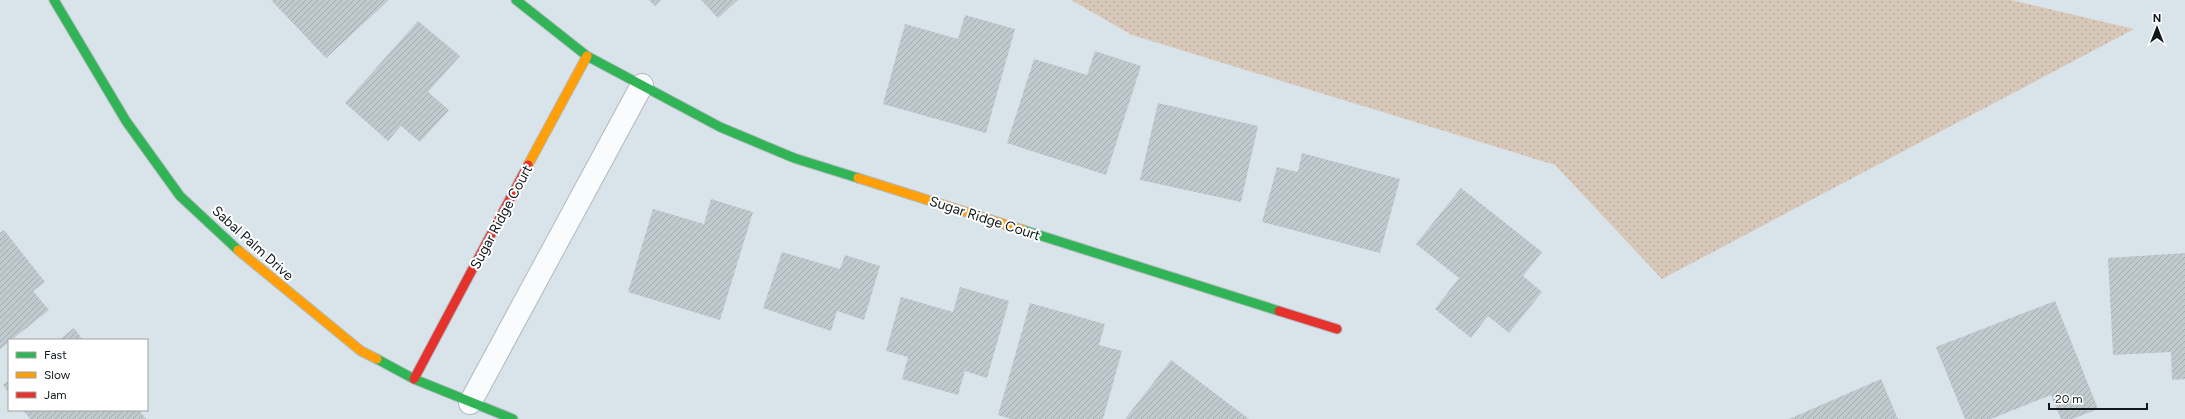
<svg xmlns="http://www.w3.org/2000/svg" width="2185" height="419" font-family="Figtree,sans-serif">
<defs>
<pattern id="grass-dots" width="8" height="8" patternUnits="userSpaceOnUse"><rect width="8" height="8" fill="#d8c8b9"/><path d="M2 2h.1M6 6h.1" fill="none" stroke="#b8ab9e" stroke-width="1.8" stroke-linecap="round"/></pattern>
<pattern id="building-hatch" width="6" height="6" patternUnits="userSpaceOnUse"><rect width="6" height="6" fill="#c0c9cd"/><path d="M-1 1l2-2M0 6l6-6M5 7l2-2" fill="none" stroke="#a4acaf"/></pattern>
</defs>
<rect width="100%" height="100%" fill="#d9e4ea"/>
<path fill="url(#grass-dots)" d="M 1071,0 L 2011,0 L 2134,29 L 1662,279 L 1555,165 L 1132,35 Z"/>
<path fill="url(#building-hatch)" d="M 271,0 L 389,0 L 326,58 Z
M 649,0 L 661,0 L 655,6 Z
M 701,0 L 738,0 L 718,18 Z
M 965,15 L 1015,29 L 986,133 L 883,104 L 905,24 L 958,39 Z
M 418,21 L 460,56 L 428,92 L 449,110 L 420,142 L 401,126 L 388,141 L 345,103 Z
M 1095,51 L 1141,66 L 1106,175 L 1007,143 L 1034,59 L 1087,75 Z
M 1158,103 L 1258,126 L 1241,202 L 1140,180 Z
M 1302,153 L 1400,179 L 1380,253 L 1262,222 L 1277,167 L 1298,172 Z
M 1461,188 L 1542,252 L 1523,276 L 1542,292 L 1509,333 L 1488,316 L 1471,338 L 1435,309 L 1459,278 L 1416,244 Z
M 711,199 L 753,212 L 720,320 L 628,292 L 653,209 L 704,224 Z
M 4,230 L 45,282 L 33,291 L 49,310 L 0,349 L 0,233 Z
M 782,252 L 840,269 L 845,255 L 880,266 L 864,320 L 837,311 L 831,331 L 763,308 Z
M 2185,253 L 2185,379 L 2172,380 L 2171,352 L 2113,355 L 2108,258 Z
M 960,287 L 1009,301 L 987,378 L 965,371 L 958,395 L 902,379 L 908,357 L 886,351 L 901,297 L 953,312 Z
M 2055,301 L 2098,409 L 2072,419 L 2061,419 L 2051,395 L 1991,419 L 1965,419 L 1936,347 Z
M 1030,303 L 1105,324 L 1099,345 L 1122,351 L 1103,419 L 1011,419 L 998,415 Z
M 74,328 L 83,340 L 59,340 Z
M 1171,360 L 1249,419 L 1125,419 Z
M 1881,379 L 1898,419 L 1789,419 Z
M 9,380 L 9,393 L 3,385 Z
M 23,410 L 139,410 L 146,419 L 30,419 Z"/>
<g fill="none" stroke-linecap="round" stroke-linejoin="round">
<defs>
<path id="street" d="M 470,403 L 642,85"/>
<path id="fast" d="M 54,0 L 126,121 L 180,196 L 238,250
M 516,0 L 587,56 L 720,127 L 794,158 L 858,178
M 1023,230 L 1279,311
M 377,359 L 414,379 L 513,419"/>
<path id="slow" d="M 528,165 L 587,56
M 858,178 L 1023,230
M 238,250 L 361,351 L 377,359"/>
<path id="jam" d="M 1279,311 L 1337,329
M 414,379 L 528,165"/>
</defs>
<use href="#street" stroke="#b1babf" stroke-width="24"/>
<use href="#fast" stroke="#b1babf" stroke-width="11"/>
<use href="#slow" stroke="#b1babf" stroke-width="11"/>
<use href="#jam" stroke="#b1babf" stroke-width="11"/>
<use href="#street" stroke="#f9fbfc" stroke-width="22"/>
<use href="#fast" stroke="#30b455" stroke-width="9"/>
<use href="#slow" stroke="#ff9f0a" stroke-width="9"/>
<use href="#jam" stroke="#e5322d" stroke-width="9"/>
</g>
<g text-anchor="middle" stroke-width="4" stroke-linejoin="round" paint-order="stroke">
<g font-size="14" fill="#0f171a" stroke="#fff">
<text transform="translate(501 217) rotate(-62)" y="5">Sugar Ridge Court</text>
<text transform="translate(985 218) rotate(18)" y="5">Sugar Ridge Court</text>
<text transform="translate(253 243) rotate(42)" y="5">Sabal Palm Drive</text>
</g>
</g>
<rect x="8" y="339" width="140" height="72" fill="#ffffff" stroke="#9fa2a3"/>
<rect x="16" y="352" width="20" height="6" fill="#30b455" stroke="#9fa2a3"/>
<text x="44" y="359" font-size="12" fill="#0f171a">Fast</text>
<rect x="16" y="372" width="20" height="6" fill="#ff9f0a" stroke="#9fa2a3"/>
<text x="44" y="379" font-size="12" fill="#0f171a">Slow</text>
<rect x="16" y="392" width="20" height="6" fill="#e5322d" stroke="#9fa2a3"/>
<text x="44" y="399" font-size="12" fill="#0f171a">Jam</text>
<g transform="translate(2157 28)" stroke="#ffffff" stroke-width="3" paint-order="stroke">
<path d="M0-3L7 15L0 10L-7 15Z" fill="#0f171a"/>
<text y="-6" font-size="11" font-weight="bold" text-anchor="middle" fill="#0f171a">N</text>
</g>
<path d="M2049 403v6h98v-6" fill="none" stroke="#0f171a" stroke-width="2"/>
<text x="2055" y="403" font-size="12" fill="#0f171a" stroke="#ffffff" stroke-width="3" paint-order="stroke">20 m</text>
</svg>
